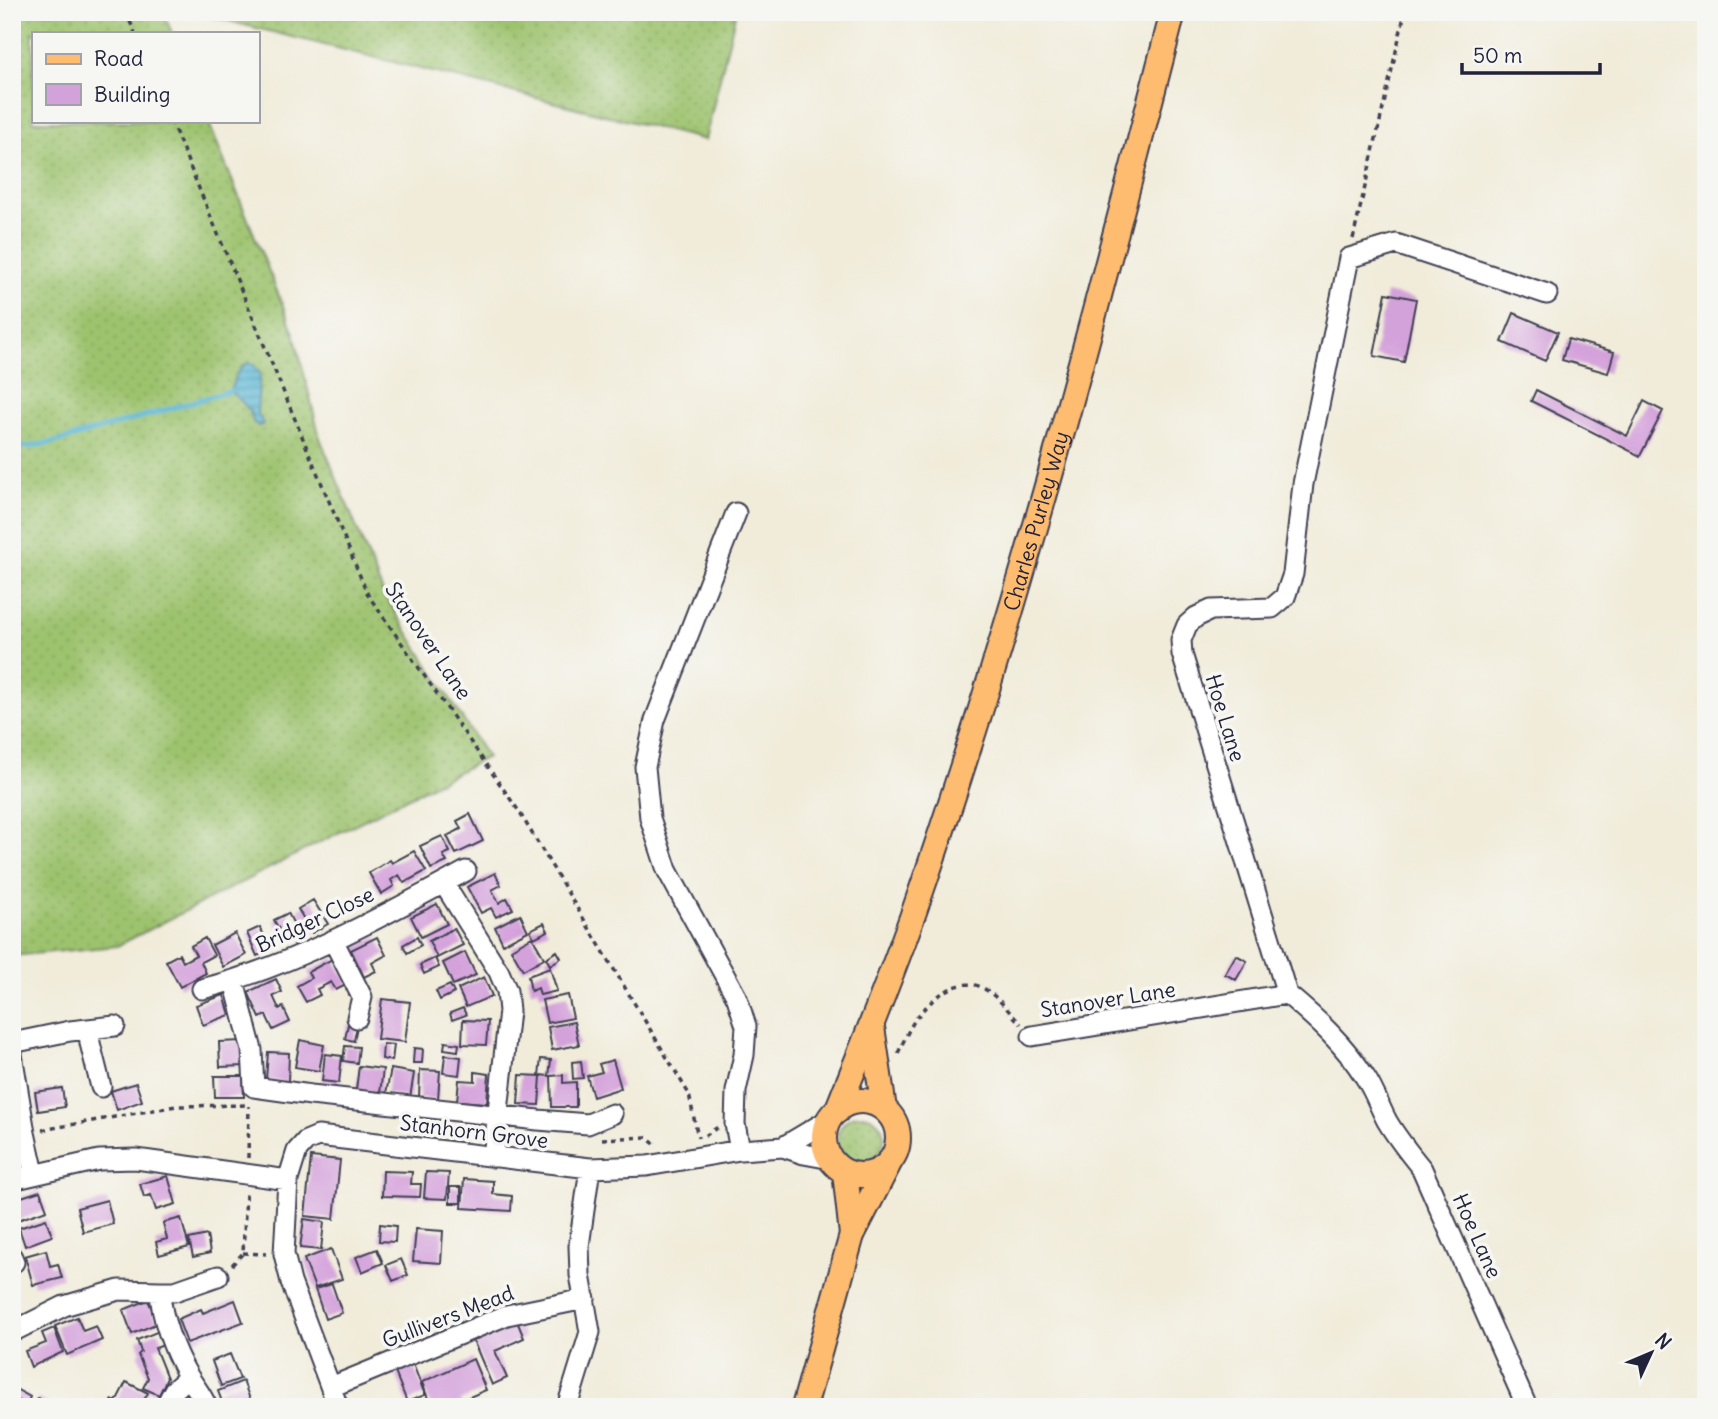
<svg xmlns="http://www.w3.org/2000/svg" width="1718" height="1419" font-family="Delius,sans-serif">
<defs>
<pattern id="grass-dots" width="8" height="8" patternUnits="userSpaceOnUse" patternTransform="scale(1.75)"><rect width="8" height="8" fill="#9dc36e"/><path d="M2 2h.1M6 6h.1" fill="none" stroke="#87a760" stroke-width="1.8" stroke-linecap="round"/></pattern>
<pattern id="water-rules" width="6" height="5" patternUnits="userSpaceOnUse" patternTransform="scale(1.75)"><rect width="6" height="5" fill="#56b5d5"/><path d="M0 2.5h6" fill="none" stroke="#4793ae"/></pattern>
</defs>
<rect width="100%" height="100%" fill="#f6f6f2"/>
<filter id="ink" filterUnits="userSpaceOnUse"><feTurbulence type="fractalNoise" baseFrequency=".0143" numOctaves="2"/><feDisplacementMap in="SourceGraphic" scale="14" xChannelSelector="R" yChannelSelector="G"/><feConvolveMatrix kernelMatrix="1 2 1 2 8 2 1 2 1" color-interpolation-filters="sRGB"/></filter>
<filter id="wash" filterUnits="userSpaceOnUse"><feTurbulence type="fractalNoise" baseFrequency=".00686" numOctaves="4" result="noise"/><feDisplacementMap in="SourceGraphic" scale="28" xChannelSelector="R" yChannelSelector="G"/><feGaussianBlur stdDeviation="1.57" result="paint"/><feColorMatrix in="noise" values="0 0 0 0 0 0 0 0 0 0 0 0 0 0 0 0 0 1.4 0 .05"/><feComposite in="paint" operator="in"/></filter>
<g filter="url(#wash)">
<rect width="100%" height="100%" fill="#f1ecda"/>
<path fill="url(#grass-dots)" stroke="#607254" stroke-width="2" d="M 12,12 L 163,12 L 172,33 L 33,33 L 33,121 L 208,121 L 294,333 L 320,438 L 384,595 L 487,757 L 117,946 L 12,956 Z
M 192,12 L 736,12 L 705,140 Z
M838 1138a23 23 0 1 1 46 0a23 23 0 1 1-46 0Z"/>
<path fill="url(#water-rules)" stroke="#3c6c88" stroke-width="2" d="M 248,363 L 253,364 L 260,373 L 257,412 L 263,424 L 259,426 L 253,422 C 251,407 240,401 230,391 C 234,380 237,368 248,363 Z"/>
<g fill="none" stroke-linecap="round" stroke-linejoin="round">
<path stroke="#56b5d5" stroke-width="5" d="M 12,449 L 56,442 L 230,391"/>
</g>
<g id="blocks">
<path fill="#d4a2db" d="M 1386,293 L 1416,299 L 1404,362 L 1374,356 Z
M 1514,313 L 1558,332 L 1545,361 L 1502,342 Z
M 1568,339 L 1614,352 L 1608,373 L 1562,360 Z
M 1536,390 L 1627,436 L 1644,401 L 1663,411 L 1640,456 L 1531,401 Z
M 470,814 L 483,841 L 456,854 L 447,836 L 461,829 L 457,821 Z
M 442,836 L 450,852 L 443,855 L 447,862 L 431,869 L 420,846 Z
M 414,851 L 426,871 L 404,883 L 399,875 L 391,880 L 394,886 L 381,894 L 369,873 L 390,860 L 392,863 Z
M 495,873 L 501,885 L 492,890 L 499,903 L 507,898 L 513,909 L 496,917 L 491,908 L 481,913 L 467,887 Z
M 313,900 L 328,924 L 312,933 L 298,909 Z
M 437,904 L 447,924 L 421,937 L 411,917 Z
M 288,913 L 300,936 L 286,943 L 274,920 Z
M 520,914 L 528,931 L 503,944 L 495,927 Z
M 544,923 L 548,931 L 534,938 L 530,930 Z
M 260,927 L 271,950 L 257,956 L 247,933 Z
M 454,928 L 463,945 L 437,958 L 429,941 Z
M 235,933 L 246,955 L 223,967 L 212,945 Z
M 377,937 L 386,955 L 372,963 L 376,971 L 364,977 L 351,950 Z
M 417,937 L 421,945 L 407,953 L 403,945 Z
M 532,937 L 544,958 L 523,970 L 511,949 Z
M 205,938 L 214,955 L 201,962 L 206,973 L 180,987 L 166,961 L 179,954 L 183,962 L 196,955 L 191,946 Z
M 557,951 L 561,958 L 550,965 L 546,958 Z
M 465,952 L 476,975 L 453,985 L 443,963 Z
M 1236,955 L 1247,961 L 1236,980 L 1225,974 Z
M 334,958 L 348,984 L 336,990 L 331,982 L 317,989 L 320,995 L 306,1002 L 297,986 L 311,978 L 308,972 Z
M 435,958 L 439,967 L 424,974 L 420,965 Z
M 550,968 L 557,991 L 540,995 L 538,988 L 531,991 L 528,976 Z
M 484,977 L 492,996 L 466,1007 L 458,989 Z
M 276,979 L 282,992 L 273,996 L 279,1009 L 283,1007 L 290,1022 L 273,1030 L 266,1015 L 260,1018 L 248,992 Z
M 450,985 L 454,993 L 440,1000 L 436,991 Z
M 224,995 L 230,1015 L 203,1025 L 196,1005 Z
M 568,995 L 573,1018 L 547,1023 L 542,1000 Z
M 382,999 L 410,1002 L 405,1042 L 377,1039 Z
M 463,1008 L 466,1015 L 452,1020 L 450,1013 Z
M 463,1020 L 488,1021 L 486,1045 L 462,1044 Z
M 574,1022 L 579,1045 L 552,1050 L 548,1027 Z
M 348,1024 L 357,1026 L 354,1041 L 345,1039 Z
M 300,1040 L 324,1045 L 319,1071 L 295,1067 Z
M 243,1041 L 244,1066 L 220,1067 L 219,1042 Z
M 445,1042 L 459,1044 L 458,1051 L 444,1049 Z
M 383,1044 L 394,1045 L 392,1061 L 382,1059 Z
M 345,1046 L 359,1047 L 357,1063 L 343,1061 Z
M 414,1048 L 423,1049 L 422,1063 L 413,1063 Z
M 268,1052 L 289,1053 L 288,1082 L 266,1080 Z
M 325,1054 L 342,1056 L 339,1083 L 322,1081 Z
M 445,1055 L 461,1057 L 459,1075 L 443,1073 Z
M 541,1059 L 551,1060 L 549,1076 L 539,1075 Z
M 613,1060 L 621,1088 L 593,1097 L 587,1076 L 602,1072 L 599,1064 Z
M 581,1061 L 583,1078 L 573,1079 L 572,1062 Z
M 359,1066 L 383,1069 L 380,1093 L 356,1090 Z
M 391,1069 L 414,1073 L 410,1098 L 386,1093 Z
M 420,1070 L 440,1071 L 438,1099 L 419,1098 Z
M 475,1072 L 489,1074 L 487,1103 L 457,1101 L 459,1080 L 475,1081 Z
M 520,1075 L 541,1076 L 539,1105 L 518,1104 Z
M 563,1075 L 563,1083 L 576,1082 L 576,1107 L 552,1107 L 551,1076 Z
M 214,1076 L 243,1076 L 244,1097 L 215,1097 Z
M 136,1083 L 142,1101 L 117,1110 L 111,1091 Z
M 62,1088 L 65,1107 L 38,1111 L 35,1092 Z
M 311,1157 L 340,1160 L 334,1219 L 305,1216 Z
M 383,1171 L 412,1172 L 411,1184 L 421,1184 L 420,1197 L 382,1196 Z
M 426,1172 L 449,1173 L 447,1199 L 424,1198 Z
M 168,1176 L 176,1204 L 156,1210 L 151,1195 L 144,1197 L 140,1184 Z
M 464,1179 L 493,1181 L 493,1194 L 512,1196 L 511,1211 L 462,1208 Z
M 450,1187 L 461,1187 L 461,1203 L 450,1203 Z
M 40,1191 L 47,1210 L 18,1220 L 12,1200 Z
M 107,1200 L 113,1224 L 83,1232 L 77,1208 Z
M 181,1218 L 189,1247 L 159,1255 L 156,1242 L 167,1239 L 163,1223 Z
M 46,1219 L 52,1236 L 25,1246 L 19,1228 Z
M 304,1219 L 324,1222 L 321,1250 L 300,1248 Z
M 380,1224 L 396,1226 L 395,1242 L 379,1241 Z
M 416,1229 L 443,1231 L 441,1263 L 413,1261 Z
M 207,1235 L 210,1253 L 193,1257 L 189,1239 Z
M 331,1249 L 342,1279 L 315,1288 L 304,1259 Z
M 377,1249 L 383,1263 L 362,1272 L 356,1257 Z
M 46,1250 L 50,1266 L 58,1264 L 62,1278 L 33,1285 L 25,1256 Z
M 401,1259 L 408,1275 L 393,1281 L 386,1265 Z
M 332,1284 L 342,1313 L 325,1319 L 315,1289 Z
M 148,1300 L 158,1323 L 132,1334 L 123,1310 Z
M 235,1300 L 243,1322 L 187,1343 L 178,1319 L 201,1309 L 203,1313 Z
M 77,1317 L 83,1331 L 96,1326 L 102,1340 L 67,1355 L 55,1326 Z
M 517,1321 L 524,1338 L 495,1351 L 507,1378 L 492,1385 L 473,1340 Z
M 54,1328 L 63,1352 L 31,1367 L 25,1351 L 46,1343 L 42,1333 Z
M 159,1331 L 164,1345 L 155,1348 L 167,1378 L 159,1395 L 143,1388 L 148,1378 L 138,1355 L 141,1352 L 137,1340 Z
M 230,1354 L 240,1379 L 221,1386 L 212,1361 Z
M 473,1359 L 486,1390 L 460,1401 L 463,1407 L 431,1407 L 422,1382 Z
M 413,1364 L 425,1395 L 407,1402 L 395,1372 Z
M 243,1381 L 253,1407 L 224,1407 L 218,1391 Z
M 126,1382 L 148,1393 L 140,1407 L 109,1407 L 112,1400 L 116,1402 Z
M 12,1387 L 30,1397 L 26,1405 L 20,1401 L 17,1407 L 12,1407 Z
M 38,1398 L 54,1407 L 33,1407 Z"/>
</g>
</g>
<g filter="url(#ink)">
<use href="#blocks" fill-opacity="0" stroke="#414053" stroke-width="2"/>
<g fill="none" stroke-linecap="round" stroke-linejoin="round">
<defs>
<path id="minor" d="M 736,513 L 655,720 L 645,767 L 650,818 L 667,870 L 737,998 L 746,1026 L 744,1055 L 736,1091 L 735,1124 L 740,1150
M 444,884 L 499,972 L 507,991 L 509,1011 L 493,1157
M 333,940 L 362,997 L 357,1018
M 234,981 L 252,1050 L 254,1087 L 311,1095 L 538,1120 L 588,1124 L 612,1114
M 202,989 C 295,965 382,917 466,871
M 89,1029 L 90,1043 L 101,1087
M 1032,1036 L 1287,994
M 12,1043 L 70,1031 L 115,1026
M 12,1054 L 25,1133 L 34,1173
M 783,1147 L 830,1119
M 12,1180 L 99,1160 L 136,1159 L 288,1180
M 12,1257 L 14,1262
M 160,1291 L 175,1291 L 218,1276
M 12,1332 L 64,1306 L 119,1290 L 160,1291 C 161,1318 174,1351 187,1374 C 194,1386 202,1394 207,1407
M 331,1387 L 507,1315 L 585,1299
M 165,1407 L 174,1390 L 189,1377
M 338,1407 L 291,1282 L 284,1254 L 288,1180 L 297,1151 L 306,1141 L 318,1136 L 590,1168 L 647,1166 L 740,1150 L 783,1147 L 804,1154 L 831,1159
M 567,1407 L 590,1332 L 580,1275 L 579,1246 L 590,1168
M 1527,1407 L 1422,1169 C 1409,1153 1397,1138 1387,1121 C 1379,1106 1374,1090 1365,1077 C 1344,1044 1317,1019 1287,994 L 1182,654 L 1181,640 L 1187,625 L 1196,617 L 1211,610 L 1272,608 L 1285,597 L 1293,574 L 1303,484 L 1349,258 L 1396,244 L 1547,294"/>
<g id="major">
<path d="M 872,1027 L 884,1109"/>
<circle cx="861" cy="1138" r="37"/>
<path id="s1" d="M 837,1111 C 864,1043 892,975 916,906 C 1018,613 1096,312 1173,12"/>
<path d="M 845,1172 L 852,1235"/>
<path d="M 804,1407 L 852,1235 L 889,1163"/>
</g>
</defs>
<use href="#minor" stroke="#414053" stroke-width="23"/>
<use href="#major" stroke="#414053" stroke-width="28"/>
<path stroke="#414053" stroke-width="3.5" stroke-dasharray="5 5" stroke-linecap="butt" d="M 126,12 L 135,33
M 171,121 L 368,595 L 518,810 L 689,1094 L 698,1138
M 1353,239 L 1405,12
M 898,1053 C 903,1043 907,1033 913,1023 C 925,1004 956,975 981,987 C 997,995 1009,1012 1021,1024
M 42,1130 L 176,1106 L 249,1105
M 705,1136 L 718,1127
M 602,1139 L 646,1137 L 657,1146
M 248,1158 L 249,1106
M 243,1253 L 266,1254
M 232,1265 L 243,1253 L 246,1193"/>
<use href="#minor" stroke="#fff" stroke-width="19"/>
<use href="#major" stroke="#fdbc70" stroke-width="24"/>
</g>
</g>
<g text-anchor="middle" stroke-width="7" stroke-linejoin="round" paint-order="stroke">
<g font-size="21" fill="#22223b" stroke="#f6f6f2">
<text dy="7" stroke="none"><textPath href="#s1" startOffset="623">Charles Purley Way</textPath></text>
<text transform="translate(428 641) rotate(56)" y="7">Stanover Lane</text>
<text transform="translate(1225 718) rotate(73)" y="7">Hoe Lane</text>
<text transform="translate(315 920) rotate(-25)" y="7">Bridger Close</text>
<text transform="translate(1108 1000) rotate(-9)" y="7">Stanover Lane</text>
<text transform="translate(474 1132) rotate(7)" y="7">Stanhorn Grove</text>
<text transform="translate(1477 1236) rotate(66)" y="7">Hoe Lane</text>
<text transform="translate(448 1317) rotate(-21)" y="7">Gullivers Mead</text>
</g>
</g>
<rect width="1718" height="1419" fill="none" stroke="#f6f6f2" stroke-width="42"/>
<rect x="32" y="32" width="228" height="91" fill="#f6f6f2" stroke="#a1a1a9" stroke-width="2"/>
<rect x="46" y="54" width="35" height="10" fill="#fdbc70" stroke="#a1a1a9" stroke-width="2"/>
<text x="94" y="66" font-size="21" fill="#22223b">Road</text>
<rect x="46" y="84" width="35" height="21" fill="#d4a2db" stroke="#a1a1a9" stroke-width="2"/>
<text x="94" y="102" font-size="21" fill="#22223b">Building</text>
<g transform="translate(1651 1353) rotate(46)" stroke="#f6f6f2" stroke-width="5" paint-order="stroke">
<path d="M0-5L12 26L0 18L-12 26Z" fill="#22223b"/>
<text y="-10" font-size="19" font-weight="bold" text-anchor="middle" fill="#22223b">N</text>
</g>
<path d="M1462 63v10h138v-10" fill="none" stroke="#22223b" stroke-width="3.5"/>
<text x="1473" y="63" font-size="21" fill="#22223b" stroke="#f6f6f2" stroke-width="5" paint-order="stroke">50 m</text>
</svg>
